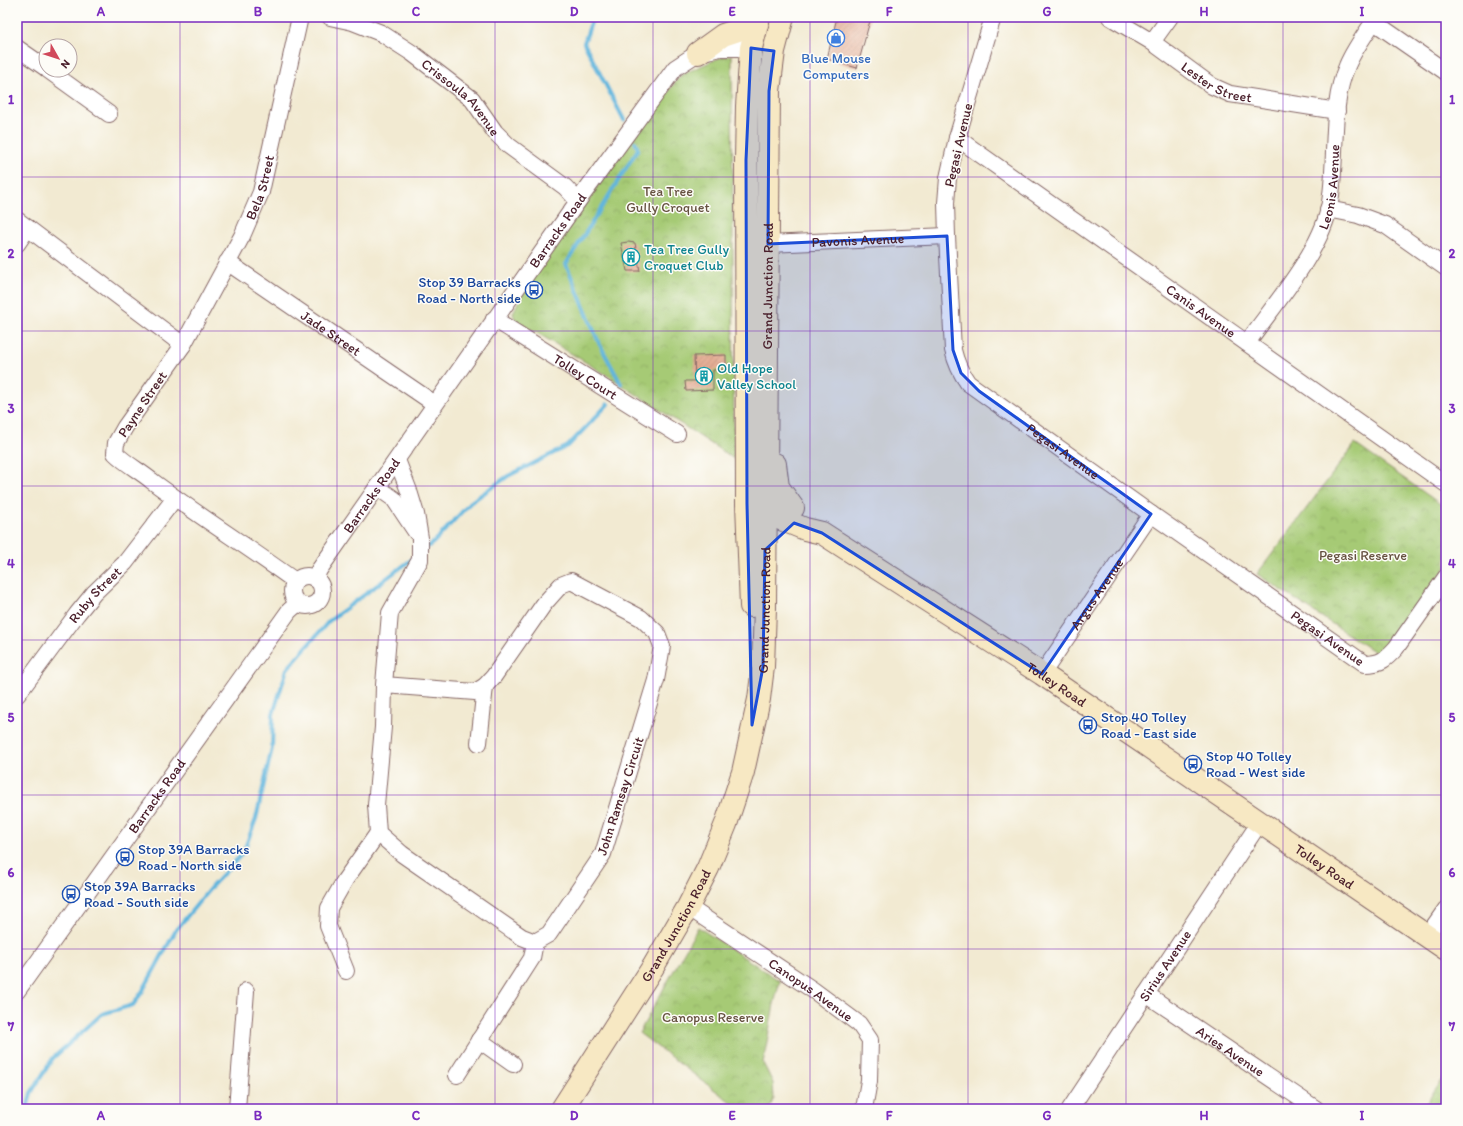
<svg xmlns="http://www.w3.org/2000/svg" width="1463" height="1126" font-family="Itim,sans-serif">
<defs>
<pattern id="park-crowns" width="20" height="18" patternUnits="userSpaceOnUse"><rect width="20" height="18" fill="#a6ca74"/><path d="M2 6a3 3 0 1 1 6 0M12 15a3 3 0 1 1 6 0" fill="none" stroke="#90ad65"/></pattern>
<pattern id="building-hatch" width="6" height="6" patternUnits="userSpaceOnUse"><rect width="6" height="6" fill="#e3a98f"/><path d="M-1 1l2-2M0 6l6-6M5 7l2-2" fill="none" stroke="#ba8975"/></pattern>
</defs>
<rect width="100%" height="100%" fill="#fdfcf7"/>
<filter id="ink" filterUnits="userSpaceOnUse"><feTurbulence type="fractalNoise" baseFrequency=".025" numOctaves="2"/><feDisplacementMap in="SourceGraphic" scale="8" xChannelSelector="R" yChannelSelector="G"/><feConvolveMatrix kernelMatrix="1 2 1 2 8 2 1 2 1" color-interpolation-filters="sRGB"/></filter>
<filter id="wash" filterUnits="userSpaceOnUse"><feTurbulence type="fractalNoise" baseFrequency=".012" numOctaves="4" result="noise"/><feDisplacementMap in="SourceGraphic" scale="16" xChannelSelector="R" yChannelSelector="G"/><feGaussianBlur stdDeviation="0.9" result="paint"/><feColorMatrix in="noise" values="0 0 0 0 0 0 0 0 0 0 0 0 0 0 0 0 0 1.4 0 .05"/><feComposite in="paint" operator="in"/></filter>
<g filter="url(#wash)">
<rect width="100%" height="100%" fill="#f2ead2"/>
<path fill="url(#park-crowns)" stroke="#787450" d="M 732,55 L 732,63 L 734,459 L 610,377 L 534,331 C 518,330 517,327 513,313 L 521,296 L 598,185 L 681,75 L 719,58 Z
M 1355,444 L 1446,508 L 1446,567 L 1382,657 L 1257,574 Z
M 698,927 L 780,981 L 774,1004 L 763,1063 L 773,1083 L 774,1098 L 769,1109 L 740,1109 L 639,1033 Z
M 1446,1075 L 1446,1109 L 1422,1109 Z"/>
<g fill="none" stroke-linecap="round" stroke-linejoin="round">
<path stroke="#60b5dd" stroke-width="4" d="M 593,17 L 584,43 L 624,120
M 621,384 L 599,343 L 566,264 L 638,149 L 635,142
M 425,549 L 434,542 L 471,502 L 508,476 L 568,446 L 608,404
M 27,1109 L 31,1093 L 53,1058 L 102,1014 L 133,1005 L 142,992 L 176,930 L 212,886 L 243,853 L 256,819 L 272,748 L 273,714 L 287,669 L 329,621 L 415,557"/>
</g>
<g id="blocks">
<path fill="url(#building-hatch)" d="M 837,17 L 871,17 L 857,68 L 827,59 Z
M 628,242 L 635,243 L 640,271 L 627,271 L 621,243 Z
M 726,355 L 726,369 L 713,370 L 713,390 L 686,391 L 685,381 L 695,381 L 694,356 Z"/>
</g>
</g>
<g filter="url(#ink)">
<use href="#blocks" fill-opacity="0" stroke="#856665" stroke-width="1"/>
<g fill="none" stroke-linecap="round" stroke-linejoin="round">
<defs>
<g id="street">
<path id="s1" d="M 330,17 L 353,22 L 381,33 L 412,53 L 472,99 L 495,132 L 509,146 L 565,187 L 578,201"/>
<path id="s2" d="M 993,17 L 957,138 L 948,178 L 946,203 L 947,236 L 953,350 C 956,363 960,372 968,383 L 1151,514 L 1365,664 C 1381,664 1386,659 1396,648 L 1446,577"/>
<path id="s3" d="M 1110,17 L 1152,42 L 1212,86 L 1230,94 L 1337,111"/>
<path d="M 1374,22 L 1446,72"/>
<path d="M 1152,42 L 1170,17"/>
<path d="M 17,48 L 46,68"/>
<path d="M 48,70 L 109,114"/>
<path id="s4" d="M 957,138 L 1446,484"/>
<path d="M 1328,209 L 1358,215 L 1385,225 L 1446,268"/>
<path d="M 17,220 L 183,345 L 125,427 L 116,443 L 115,453 C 126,464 140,471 152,481 C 199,516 248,547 295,581"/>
<path d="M 17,244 L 28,228"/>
<path id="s5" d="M 768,244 L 947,236"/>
<path id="s6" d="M 227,262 L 435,404"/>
<path id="s7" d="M 494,319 L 677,434"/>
<path id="s8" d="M 1247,343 C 1273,306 1320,252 1329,208 C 1338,164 1329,107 1347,66 C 1354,49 1366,33 1377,17"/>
<path id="s9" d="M 183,345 L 242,236 L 261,192 L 300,17"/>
<path d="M 377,487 L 394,499 L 416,532"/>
<circle cx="307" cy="591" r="15"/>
<path id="s10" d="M 315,579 L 319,570 L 578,201 L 675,68 L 698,53 L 721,48 L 751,48"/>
<path id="s11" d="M 1042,674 L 1151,514"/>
<path d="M 384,685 L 475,692 L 485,686 L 494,676 L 544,604 L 561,585 L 571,581 L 641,618 L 657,633 L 662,646 L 656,680 L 603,854 L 549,934 L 535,942 L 522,937 L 402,854 L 378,833 L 376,805 L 383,727 L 384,685 L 390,613 L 420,560 L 420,538 L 416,514 L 409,491 L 397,460"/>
<path id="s12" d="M 17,695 L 77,614 L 94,593 L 125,563 L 175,498"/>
<path d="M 479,743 L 485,686"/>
<path id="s13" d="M 688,907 L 813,990 L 859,1024 L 870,1040 L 869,1081 L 864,1109"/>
<path d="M 1427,936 L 1446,909"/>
<path d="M 346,971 L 328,926 L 329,908 L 345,880 L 378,833"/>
<path id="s14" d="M 17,991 L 289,611 L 298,603"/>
<path id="s15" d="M 1146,994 L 1316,1109"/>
<path d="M 479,1040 L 513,1064"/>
<path d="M 457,1075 L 532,958 L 535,942"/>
<path d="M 237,1109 L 246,991"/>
<path id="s16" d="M 1070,1109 L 1260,822"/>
</g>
<g id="secondary">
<path d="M 698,53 L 723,35 L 741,29 L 758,17"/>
<path d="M 775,464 L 778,487 L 793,508"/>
<path id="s17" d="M 765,507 L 776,517 L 805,529 L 822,533 L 1042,674 L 1446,949"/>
<path d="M 751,606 L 747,504 L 746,160 L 747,106 L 751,48 L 759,17"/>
<path id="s18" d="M 562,1109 L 653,967 L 688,907 L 708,868 L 726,824 L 743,772 L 759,699 L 763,667 L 765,608 L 769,91 L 774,51 L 783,17"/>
</g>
</defs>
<use href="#street" stroke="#856665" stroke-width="18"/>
<use href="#secondary" stroke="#856665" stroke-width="24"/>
<use href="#street" stroke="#fff" stroke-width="16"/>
<use href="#secondary" stroke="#f7e8c3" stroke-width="22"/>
</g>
</g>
<path fill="#1d4ed8" fill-opacity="0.2" stroke="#1d4ed8" stroke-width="3" stroke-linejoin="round" d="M 751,48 L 774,51 L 769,91 L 768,244 L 947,236 L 953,350 L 961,373 L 979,391 L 1151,514 L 1042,674 L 822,533 L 794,523 L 765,550 L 763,667 L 752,725 L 747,504 L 746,160 Z"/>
<path fill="none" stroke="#7b2cbf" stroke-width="1" stroke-opacity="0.55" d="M 180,17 L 180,1109M 337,17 L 337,1109M 495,17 L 495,1109M 653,17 L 653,1109M 810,17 L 810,1109M 968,17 L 968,1109M 1126,17 L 1126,1109M 1283,17 L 1283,1109M 17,177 L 1446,177M 17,331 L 1446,331M 17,486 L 1446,486M 17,640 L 1446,640M 17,795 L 1446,795M 17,949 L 1446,949"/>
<defs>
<symbol id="shop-ring" viewBox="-11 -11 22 22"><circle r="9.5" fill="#fdfcf7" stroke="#3f7fe0" stroke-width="1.5"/><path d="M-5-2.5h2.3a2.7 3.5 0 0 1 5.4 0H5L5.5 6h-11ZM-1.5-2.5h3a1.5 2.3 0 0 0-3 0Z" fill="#3f7fe0"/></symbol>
<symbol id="building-ring" viewBox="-11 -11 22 22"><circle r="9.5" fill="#fdfcf7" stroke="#0f9aa8" stroke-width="1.5"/><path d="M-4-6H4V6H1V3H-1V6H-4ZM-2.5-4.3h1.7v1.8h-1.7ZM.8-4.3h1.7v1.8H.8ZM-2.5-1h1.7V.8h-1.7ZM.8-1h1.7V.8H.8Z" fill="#0f9aa8"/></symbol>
<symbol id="bus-ring" viewBox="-11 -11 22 22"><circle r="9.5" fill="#fdfcf7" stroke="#1a4fb4" stroke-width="1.5"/><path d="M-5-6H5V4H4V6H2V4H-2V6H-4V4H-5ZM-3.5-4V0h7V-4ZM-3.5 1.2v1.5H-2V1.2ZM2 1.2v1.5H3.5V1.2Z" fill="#1a4fb4"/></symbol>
</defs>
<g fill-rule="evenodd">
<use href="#shop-ring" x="826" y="28" width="20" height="20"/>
<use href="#building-ring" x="621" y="247" width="20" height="20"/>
<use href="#bus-ring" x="524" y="280" width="20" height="20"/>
<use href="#building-ring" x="694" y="366" width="20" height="20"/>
<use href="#bus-ring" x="1078" y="715" width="20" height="20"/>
<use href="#bus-ring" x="1183" y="754" width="20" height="20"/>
<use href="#bus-ring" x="115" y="847" width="20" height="20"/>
<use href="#bus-ring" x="61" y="884" width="20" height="20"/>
</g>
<g text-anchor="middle" stroke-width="3" stroke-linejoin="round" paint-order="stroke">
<g font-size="14" fill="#366cbe" stroke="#fdfcf7">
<text x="836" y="63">Blue Mouse<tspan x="836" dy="16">Computers</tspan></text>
</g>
<g font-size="14" fill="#4a1f2b" stroke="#fdfcf7">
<text dy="5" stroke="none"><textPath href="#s3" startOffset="126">Lester Street</textPath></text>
<text dy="5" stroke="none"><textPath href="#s1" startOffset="157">Crissoula Avenue</textPath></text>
<text transform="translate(958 145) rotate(-77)" y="5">Pegasi Avenue</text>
<text dy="5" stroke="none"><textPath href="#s8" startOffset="180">Leonis Avenue</textPath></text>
<text dy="5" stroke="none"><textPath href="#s9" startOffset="176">Bela Street</textPath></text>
<text dy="5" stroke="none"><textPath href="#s10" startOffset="425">Barracks Road</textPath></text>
<text dy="5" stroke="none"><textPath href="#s5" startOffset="90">Pavonis Avenue</textPath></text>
<text dy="5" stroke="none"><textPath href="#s18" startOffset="872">Grand Junction Road</textPath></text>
<text dy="5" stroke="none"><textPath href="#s4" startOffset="299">Canis Avenue</textPath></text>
<text dy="5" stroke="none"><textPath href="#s6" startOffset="126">Jade Street</textPath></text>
<text dy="5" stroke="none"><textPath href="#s7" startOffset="108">Tolley Court</textPath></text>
<text transform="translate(142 404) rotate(-56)" y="5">Payne Street</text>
<text dy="5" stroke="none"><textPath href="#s2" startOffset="493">Pegasi Avenue</textPath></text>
<text dy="5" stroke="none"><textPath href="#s10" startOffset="101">Barracks Road</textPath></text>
<text dy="5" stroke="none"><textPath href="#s11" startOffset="97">Argus Avenue</textPath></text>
<text dy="5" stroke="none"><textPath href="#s12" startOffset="127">Ruby Street</textPath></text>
<text dy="5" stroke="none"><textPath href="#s18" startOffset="548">Grand Junction Road</textPath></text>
<text dy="5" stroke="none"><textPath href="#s2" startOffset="817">Pegasi Avenue</textPath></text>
<text dy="5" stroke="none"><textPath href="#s17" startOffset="343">Tolley Road</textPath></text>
<text dy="5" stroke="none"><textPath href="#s14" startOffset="240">Barracks Road</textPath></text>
<text transform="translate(620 796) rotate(-72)" y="5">John Ramsay Circuit</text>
<text dy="5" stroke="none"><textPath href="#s17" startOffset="667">Tolley Road</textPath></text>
<text dy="5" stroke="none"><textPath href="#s18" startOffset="216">Grand Junction Road</textPath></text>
<text dy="5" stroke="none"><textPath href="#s16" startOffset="172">Sirius Avenue</textPath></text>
<text dy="5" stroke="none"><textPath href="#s13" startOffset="148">Canopus Avenue</textPath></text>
<text dy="5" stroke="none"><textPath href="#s15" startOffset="102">Aries Avenue</textPath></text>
</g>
<g font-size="14" fill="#665241" stroke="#fdfcf7">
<text x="668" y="196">Tea Tree<tspan x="668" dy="16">Gully Croquet</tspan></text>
<text x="1363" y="560">Pegasi Reserve</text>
<text x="713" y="1022">Canopus Reserve</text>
</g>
<g font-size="14" fill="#0d838f" stroke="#fdfcf7" text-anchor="start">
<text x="644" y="254">Tea Tree Gully<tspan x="644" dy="16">Croquet Club</tspan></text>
<text x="717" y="373">Old Hope<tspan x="717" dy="16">Valley School</tspan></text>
</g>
<g font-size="14" fill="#164399" stroke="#fdfcf7" text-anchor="start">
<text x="521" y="287" text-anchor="end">Stop 39 Barracks<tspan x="521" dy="16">Road - North side</tspan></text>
<text x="1101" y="722">Stop 40 Tolley<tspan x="1101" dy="16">Road - East side</tspan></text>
<text x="1206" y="761">Stop 40 Tolley<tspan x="1206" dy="16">Road - West side</tspan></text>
<text x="138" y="854">Stop 39A Barracks<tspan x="138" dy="16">Road - North side</tspan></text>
<text x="84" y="891">Stop 39A Barracks<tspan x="84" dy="16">Road - South side</tspan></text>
</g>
</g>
<rect width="1463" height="1126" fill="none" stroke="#fdfcf7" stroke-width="44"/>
<g transform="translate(58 58) rotate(129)"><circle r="19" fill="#fdfcf7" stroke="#b5a4a5"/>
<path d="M0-3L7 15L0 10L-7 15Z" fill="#d1495b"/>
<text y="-6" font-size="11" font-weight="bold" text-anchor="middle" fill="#4a1f2b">N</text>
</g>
<rect x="22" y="22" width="1419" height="1082" fill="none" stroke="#7b2cbf" stroke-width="1.5"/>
<g font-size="13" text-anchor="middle" font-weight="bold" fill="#7b2cbf">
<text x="101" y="16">A</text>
<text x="258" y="16">B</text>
<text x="416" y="16">C</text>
<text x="574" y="16">D</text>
<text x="732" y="16">E</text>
<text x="889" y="16">F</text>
<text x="1047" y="16">G</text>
<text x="1204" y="16">H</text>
<text x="1362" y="16">I</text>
<text x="11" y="104">1</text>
<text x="1452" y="104">1</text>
<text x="11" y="258">2</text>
<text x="1452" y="258">2</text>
<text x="11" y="413">3</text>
<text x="1452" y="413">3</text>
<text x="11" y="568">4</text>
<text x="1452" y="568">4</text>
<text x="11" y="722">5</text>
<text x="1452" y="722">5</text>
<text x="11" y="877">6</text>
<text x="1452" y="877">6</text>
<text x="11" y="1031">7</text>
<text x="1452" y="1031">7</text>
<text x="101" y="1120">A</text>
<text x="258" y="1120">B</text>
<text x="416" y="1120">C</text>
<text x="574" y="1120">D</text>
<text x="732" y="1120">E</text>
<text x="889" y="1120">F</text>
<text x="1047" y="1120">G</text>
<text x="1204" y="1120">H</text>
<text x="1362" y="1120">I</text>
</g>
</svg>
